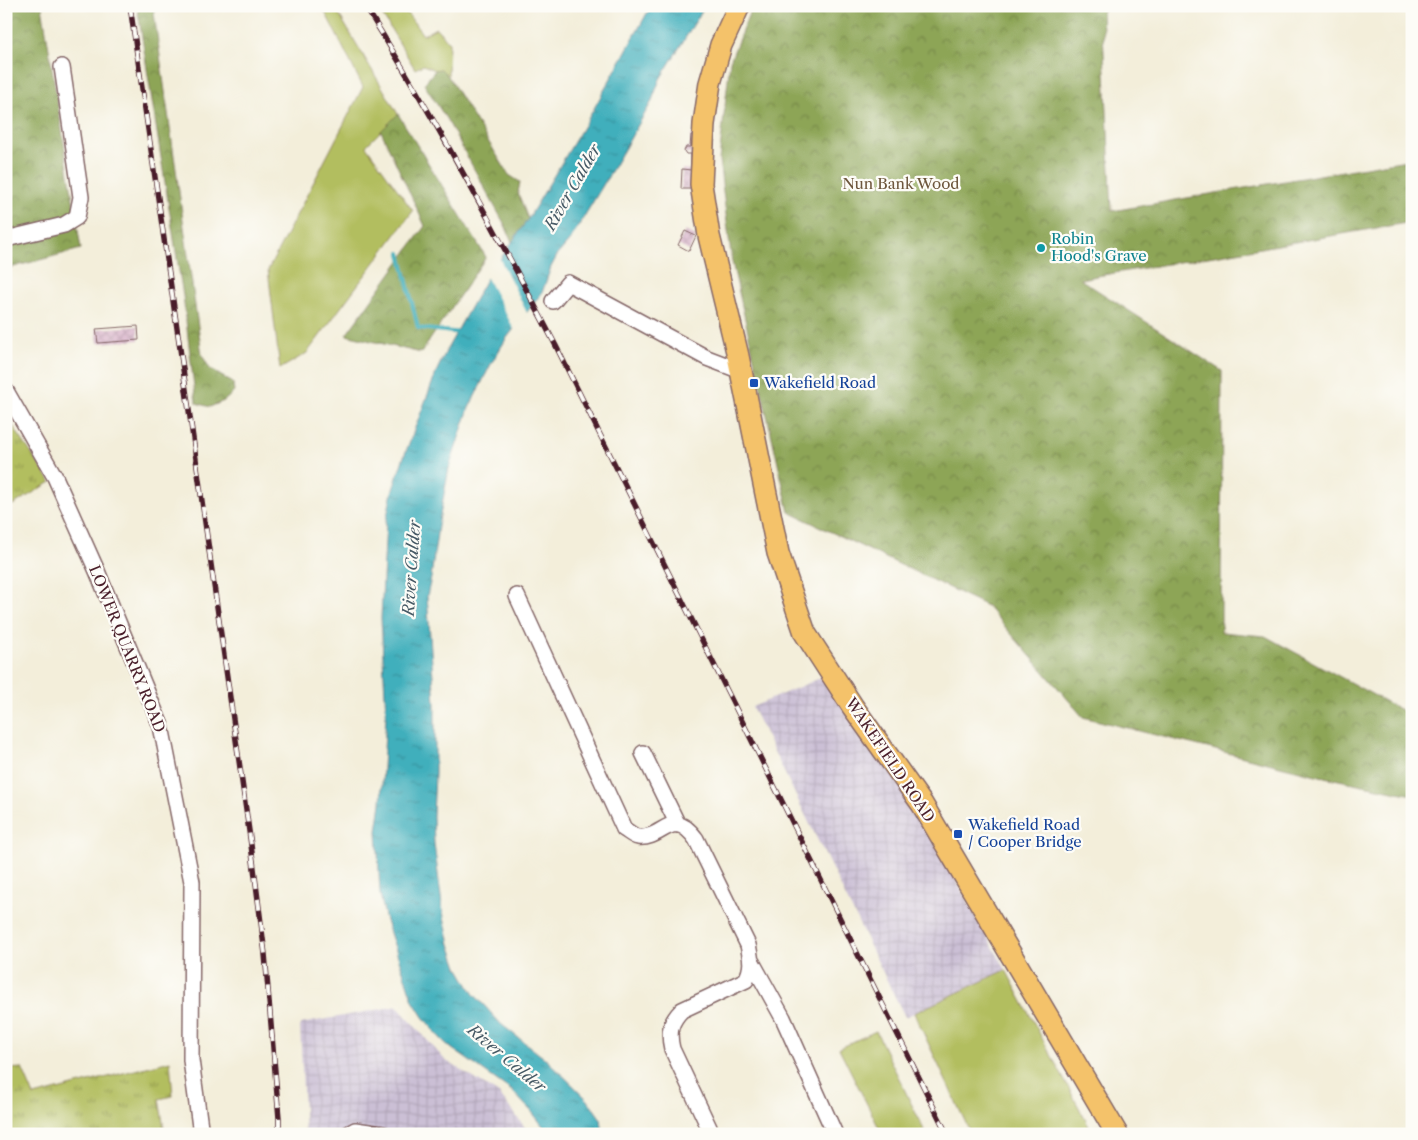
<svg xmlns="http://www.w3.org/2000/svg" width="1418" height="1140" font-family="'Libre Caslon Text',serif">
<defs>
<pattern id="industrial-grid" width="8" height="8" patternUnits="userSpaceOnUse" patternTransform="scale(1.25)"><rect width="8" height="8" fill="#cbbfd5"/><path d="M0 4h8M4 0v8" fill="none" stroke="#b0a4b7"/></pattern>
<pattern id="forest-crowns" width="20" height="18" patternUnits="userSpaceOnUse" patternTransform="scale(1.25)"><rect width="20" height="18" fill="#8da556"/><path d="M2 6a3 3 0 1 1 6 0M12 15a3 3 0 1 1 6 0" fill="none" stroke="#758647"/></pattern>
<pattern id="park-tufts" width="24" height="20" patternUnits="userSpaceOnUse" patternTransform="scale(1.25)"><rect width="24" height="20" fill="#b2be5f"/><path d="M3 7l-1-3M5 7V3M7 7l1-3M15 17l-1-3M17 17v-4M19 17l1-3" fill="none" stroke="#939a4f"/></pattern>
<pattern id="water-ripples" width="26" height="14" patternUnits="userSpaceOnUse" patternTransform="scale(1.25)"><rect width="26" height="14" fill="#40afbc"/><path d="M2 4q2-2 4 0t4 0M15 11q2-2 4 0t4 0" fill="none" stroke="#388e99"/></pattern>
<pattern id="building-cross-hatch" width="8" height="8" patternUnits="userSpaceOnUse" patternTransform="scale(1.25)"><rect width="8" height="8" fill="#d0a2c0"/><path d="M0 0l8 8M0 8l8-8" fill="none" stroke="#ab839c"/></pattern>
</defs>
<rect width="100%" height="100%" fill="#fdfcf7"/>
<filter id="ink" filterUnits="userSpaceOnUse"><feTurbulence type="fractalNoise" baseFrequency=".02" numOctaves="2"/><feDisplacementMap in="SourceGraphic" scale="10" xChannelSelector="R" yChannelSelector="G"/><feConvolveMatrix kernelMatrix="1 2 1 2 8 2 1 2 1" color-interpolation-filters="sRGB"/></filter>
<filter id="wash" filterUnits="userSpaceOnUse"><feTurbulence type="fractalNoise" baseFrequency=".0096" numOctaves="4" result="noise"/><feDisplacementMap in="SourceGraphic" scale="20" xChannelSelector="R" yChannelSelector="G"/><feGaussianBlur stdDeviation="1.12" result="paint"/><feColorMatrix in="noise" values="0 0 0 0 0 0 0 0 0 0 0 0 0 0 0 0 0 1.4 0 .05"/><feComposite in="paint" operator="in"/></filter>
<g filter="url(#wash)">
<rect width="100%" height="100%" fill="#f3eeda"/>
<path fill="url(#industrial-grid)" d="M 825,676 L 917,811 L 1006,970 L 905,1017 L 752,707 Z
M 397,1006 L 445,1060 L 499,1094 L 530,1134 L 305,1134 L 300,1024 Z"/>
<path fill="#b2be5f" stroke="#7e6e45" d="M 322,6 L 334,6 L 398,114 L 366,146 L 413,211 L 307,353 L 280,369 L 268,270 L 363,87 Z
M 377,6 L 402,6 L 423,35 L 436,28 L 449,42 L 448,76 L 441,69 L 435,70 L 423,65 L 415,69 Z
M 1006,970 L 1093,1134 L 971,1134 L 914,1013 Z
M 876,1031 L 926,1134 L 882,1134 L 839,1048 Z"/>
<path fill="url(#forest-crowns)" stroke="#6c6240" d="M 6,6 L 42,6 L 81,249 L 6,269 Z
M 137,6 L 153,6 L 202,355 L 210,369 L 233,383 L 234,392 L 224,401 L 210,407 L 196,403 L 183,296 Z
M 752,6 L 1108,6 L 1102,12 L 1112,211 L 1412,159 L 1412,222 L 1080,279 L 1222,371 L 1221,632 L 1265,636 L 1412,716 L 1412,795 L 1324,777 L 1083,717 L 987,606 L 789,512 L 732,262 L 719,160 L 730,61 Z
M 441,69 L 448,76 L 509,175 L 520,182 L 518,193 L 528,219 L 512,242 L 505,225 L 447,120 L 424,84 L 435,70 Z
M 398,114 L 486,257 L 421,353 L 346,335 L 425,226 L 381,131 Z"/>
<path fill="url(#park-tufts)" stroke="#7e6e45" d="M 6,416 L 51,482 L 6,509 Z
M 170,1061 L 173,1096 L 159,1099 L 165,1134 L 6,1134 L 6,1069 L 22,1068 L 34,1096 Z"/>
<path fill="url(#water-ripples)" stroke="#456774" d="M 651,6 L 705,6 L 660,79 L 651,103 L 608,177 L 570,240 L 558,254 L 551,267 L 542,293 L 506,339 L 491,364 L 469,408 L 449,468 L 438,526 L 431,578 L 427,596 L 435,703 L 435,774 L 433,816 L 434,843 L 443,912 L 450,944 L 458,967 L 473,993 L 501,1024 L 548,1061 L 587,1099 L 601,1119 L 603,1134 L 549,1134 L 532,1112 L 512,1091 L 451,1048 L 441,1039 L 423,1017 L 413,1001 L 386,921 L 380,894 L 377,831 L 381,803 L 386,715 L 381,618 L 386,521 L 392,492 L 403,459 L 438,368 L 447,349 L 485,281 L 528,219 L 592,112 Z"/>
<path fill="#f3eeda" d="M 499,257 L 528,315 L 515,331 L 486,276 Z"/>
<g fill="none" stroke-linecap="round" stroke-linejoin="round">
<path stroke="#40afbc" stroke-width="4" d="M 400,253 L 418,328 L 461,333"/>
</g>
<g id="blocks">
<path fill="url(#building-cross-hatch)" d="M 691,135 L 700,135 L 698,189 L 681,189 L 682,169 L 691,170 L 691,154 L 686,154 L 684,151 L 686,147 L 690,147 Z
M 685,231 L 696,236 L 689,251 L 678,245 Z
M 138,326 L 139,340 L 98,343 L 96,329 Z"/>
</g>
</g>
<g filter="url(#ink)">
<use href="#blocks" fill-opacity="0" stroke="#856768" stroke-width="1"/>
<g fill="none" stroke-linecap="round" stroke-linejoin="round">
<defs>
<path id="minor" d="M 6,239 L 64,225 L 77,217 L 81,197 L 62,67
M 553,301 L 568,283 L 707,358 L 741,371
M 6,391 L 55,477 L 97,571 L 161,726 L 192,882 L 191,1060 L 201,1134
M 517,596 L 624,829 C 629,832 633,836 638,837 C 663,840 672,806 696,839 L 748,945 C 751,959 753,967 746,980 L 682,1010 C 670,1022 668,1032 672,1049 L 712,1134
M 643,753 L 678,825
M 752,962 L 783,1018 L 835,1134
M 348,1134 L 355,1130 L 383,1134"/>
<path id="highway" d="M 739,6 L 721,45 L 710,83 L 704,124 L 701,184 L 709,236 L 738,356 L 778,553 L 805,633 L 853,707 L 922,804 L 1117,1134"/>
</defs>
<use href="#minor" stroke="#856768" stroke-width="18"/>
<use href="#highway" stroke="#856768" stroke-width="24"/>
<use href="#minor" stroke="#fff" stroke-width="15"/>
<use href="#highway" stroke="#f4c26a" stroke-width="21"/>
<defs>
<path id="rail" d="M 130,6 L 191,424 L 251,845 L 265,954 L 279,1118 L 279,1134
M 365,6 C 434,116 496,231 556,346 L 947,1134"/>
</defs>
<use href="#rail" stroke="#4a1f2b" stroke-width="5.5"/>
<use href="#rail" stroke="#fdfcf7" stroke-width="4" stroke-dasharray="11" stroke-linecap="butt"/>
</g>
</g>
<circle fill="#0f9aa8" stroke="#fdfcf7" stroke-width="2" cx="1041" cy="248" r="5"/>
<g fill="#1a4fb4" stroke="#fdfcf7" stroke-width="2">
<rect x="749" y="378" width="10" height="10" rx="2.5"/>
<rect x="953" y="829" width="10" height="10" rx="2.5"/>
</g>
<g text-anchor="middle" stroke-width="4.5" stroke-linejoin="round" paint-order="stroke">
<g font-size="15" fill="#6e573d" stroke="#fdfcf7">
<text x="901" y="189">Nun Bank Wood</text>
</g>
<g font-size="15" fill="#0d838f" stroke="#fdfcf7" text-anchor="start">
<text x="1051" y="244">Robin<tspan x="1051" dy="17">Hood's Grave</tspan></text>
</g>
<g font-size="15" fill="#164399" stroke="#fdfcf7" text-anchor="start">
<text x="764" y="388">Wakefield Road</text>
<text x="968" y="830">Wakefield Road<tspan x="968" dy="17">/ Cooper Bridge</tspan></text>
</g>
<g font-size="15" fill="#4a1f2b" stroke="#fdfcf7">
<text transform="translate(127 649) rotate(68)" y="5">LOWER QUARRY ROAD</text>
<text transform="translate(890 760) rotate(56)" y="5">WAKEFIELD ROAD</text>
</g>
<g font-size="16" font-style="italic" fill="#465965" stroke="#fdfcf7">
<text transform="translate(572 187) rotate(-60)" y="6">River Calder</text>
<text transform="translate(411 568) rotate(-86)" y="6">River Calder</text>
<text transform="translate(507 1058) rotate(40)" y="6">River Calder</text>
</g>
</g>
<rect width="1418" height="1140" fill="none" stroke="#fdfcf7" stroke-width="25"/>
</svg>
